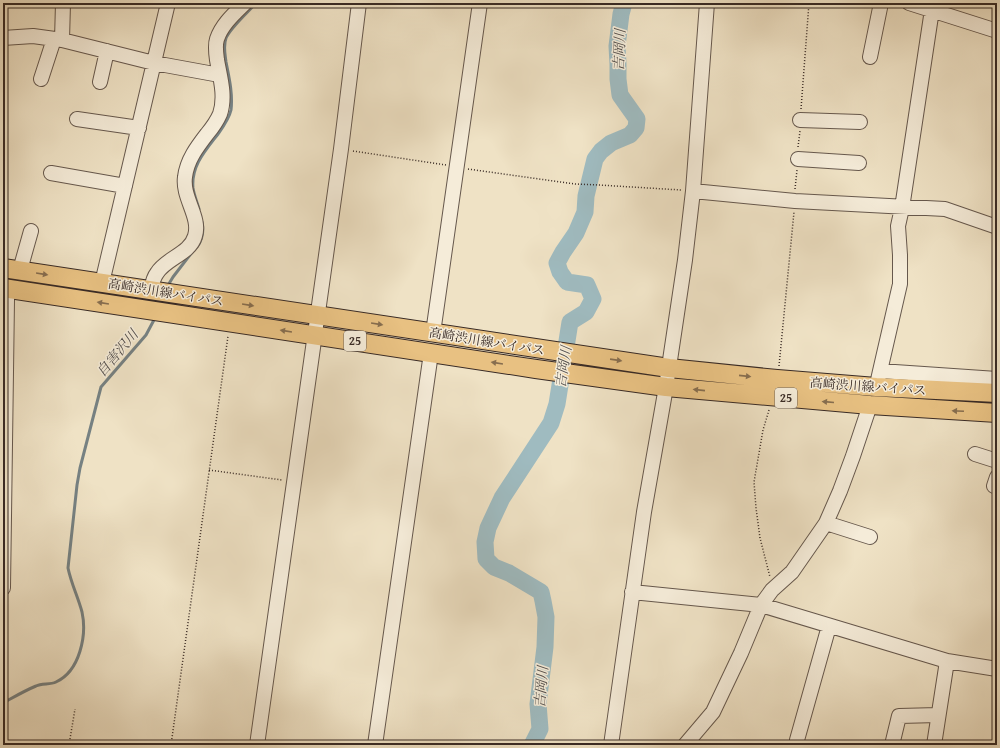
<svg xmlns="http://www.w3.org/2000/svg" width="1000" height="748" font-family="'Gentium Book Plus','Noto Serif JP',serif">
<rect width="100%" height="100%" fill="#efe2c5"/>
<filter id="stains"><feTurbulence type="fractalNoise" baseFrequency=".005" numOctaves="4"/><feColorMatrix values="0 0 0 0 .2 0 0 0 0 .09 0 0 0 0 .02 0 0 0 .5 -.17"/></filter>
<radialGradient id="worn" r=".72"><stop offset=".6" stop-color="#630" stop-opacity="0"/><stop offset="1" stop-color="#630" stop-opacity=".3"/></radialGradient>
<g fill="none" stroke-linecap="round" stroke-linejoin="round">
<path stroke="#768182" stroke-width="3" d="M 199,209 C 197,202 194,195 193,188 C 191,166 205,151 218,134 C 223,127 229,119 231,110 C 233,94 229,77 226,62 C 225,53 223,46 226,38 C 230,28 248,12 256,3
M 197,247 C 202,240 204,231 202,222
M 167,287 L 173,277 L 193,251
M 3,703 C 14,697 24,691 36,686 C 42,683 50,685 56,682 C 80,671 87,635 82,612 C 78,597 71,583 68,568 L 77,485 L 80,468 L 101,387 L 146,335 L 155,318"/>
<path stroke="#9fbbc0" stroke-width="17" d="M 532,745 L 540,729 L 538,704 L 545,647 L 546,617 L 543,601 L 541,592 L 509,573 L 494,567 L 486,559 L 485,542 L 488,528 L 502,498 L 551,423 L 557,404 L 570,322 L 586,312 L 593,299 L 587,285 L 567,282 L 560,272 L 557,263 L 563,252 L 576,233 L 585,212 L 586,196 L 595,159 L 601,151 L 611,143 L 630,135 L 636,128 L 637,119 L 620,95 L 618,79 L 618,64 L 617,46 L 621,14 L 624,3"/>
<defs>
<path id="minor" d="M 909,3 L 997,31
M 3,38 L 33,36 L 62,40 L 154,63 L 214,74 L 219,72
M 62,40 L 63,3
M 870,57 L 881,3
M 41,79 L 54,39
M 100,82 L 107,51
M 77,119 L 139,128
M 800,120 L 860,122
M 798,159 L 859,163
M 51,173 L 125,186
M 693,191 L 795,201 L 945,209 L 997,227
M 20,270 L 31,231
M 102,283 L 168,3
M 151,290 C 152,284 153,278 157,273 C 166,258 190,254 195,236 C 201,217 182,198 185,177 C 187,160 197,147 207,134 C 212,128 217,121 220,114 C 226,96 220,77 217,60 C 216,53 215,45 217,39 C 222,24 235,13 245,3
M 433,333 L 480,3
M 880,371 L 900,284 L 900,255 L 898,226 L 902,208 L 933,3
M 878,380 L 880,371 L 997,379
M 975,454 L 997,461
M 994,486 L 997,477
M 826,523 L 870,537
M 3,588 L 7,300 L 8,288
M 632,592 L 761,605 L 947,661 L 997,669
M 257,745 L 341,149 L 359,3
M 375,745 L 431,353
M 611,745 L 644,512 L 666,387 L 685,260 L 693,191 L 707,3
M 685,745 L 713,712 L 741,653 L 761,605 L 772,590 L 792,572 L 826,523 L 840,491 L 853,456 L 870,405
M 797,745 L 797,740 L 829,626
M 892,745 L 899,716 L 938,715
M 934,745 L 947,661"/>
<path id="major" d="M 3,268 L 669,368 L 777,379 L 876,387 L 997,393
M 3,288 L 536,369 L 666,387 L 870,405 L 997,413"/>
</defs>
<use href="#minor" stroke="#66584d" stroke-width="16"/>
<use href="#major" stroke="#382a25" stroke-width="20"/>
<path stroke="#382a25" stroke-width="1.5" stroke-dasharray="1 2" stroke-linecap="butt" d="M 801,109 L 809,3
M 798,147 L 800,131
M 353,151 L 446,165
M 468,169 L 575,184 L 599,185 L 681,190
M 795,189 L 797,170
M 779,366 L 794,212
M 769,410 L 763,430 L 754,482 L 756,508 L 760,538 L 770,577
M 209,470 L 282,480
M 69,745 L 75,709
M 171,745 L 228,336"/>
<use href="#minor" stroke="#f5ecd9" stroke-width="14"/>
<use href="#major" stroke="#e8c182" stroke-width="18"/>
</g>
<defs><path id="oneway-solid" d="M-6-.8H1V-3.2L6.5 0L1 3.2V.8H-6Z"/></defs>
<g fill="#876e4f">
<use href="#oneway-solid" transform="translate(42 274) rotate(9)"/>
<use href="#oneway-solid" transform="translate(103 303) rotate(-171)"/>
<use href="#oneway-solid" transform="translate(248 305) rotate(9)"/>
<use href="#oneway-solid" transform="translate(377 324) rotate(9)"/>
<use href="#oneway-solid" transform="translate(286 331) rotate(-171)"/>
<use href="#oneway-solid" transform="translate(616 360) rotate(8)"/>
<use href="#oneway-solid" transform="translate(497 363) rotate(-171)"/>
<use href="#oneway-solid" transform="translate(745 376) rotate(6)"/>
<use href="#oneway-solid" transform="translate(699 390) rotate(-174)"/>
<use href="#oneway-solid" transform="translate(828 402) rotate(-175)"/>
<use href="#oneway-solid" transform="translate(958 411) rotate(-177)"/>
</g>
<g text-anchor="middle" stroke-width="3" stroke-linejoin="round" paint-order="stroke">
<g fill="#f5ecd9" stroke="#71645b" stroke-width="1">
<rect x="344" y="331" width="22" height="20" rx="3"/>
<rect x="775" y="388" width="22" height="20" rx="3"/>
</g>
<g font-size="12" font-weight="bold" fill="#382a25">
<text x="355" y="345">25</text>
<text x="786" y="402">25</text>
</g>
<g font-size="13" fill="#382a25" stroke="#f5ecd9">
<text transform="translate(166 292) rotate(9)" y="5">高崎渋川線バイパス</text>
<text transform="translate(487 341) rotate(9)" y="5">高崎渋川線バイパス</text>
<text transform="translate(868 386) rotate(4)" y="5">高崎渋川線バイパス</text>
</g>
<g font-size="14" font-style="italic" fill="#524e4c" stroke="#f5ecd9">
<text transform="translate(619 50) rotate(-87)" y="5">吉岡川</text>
<text transform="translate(117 353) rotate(-50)" y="5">自害沢川</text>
<text transform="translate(563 367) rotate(-81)" y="5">吉岡川</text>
<text transform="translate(541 687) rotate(-85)" y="5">吉岡川</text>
</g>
</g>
<rect width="1000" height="748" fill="none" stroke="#efe2c5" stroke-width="16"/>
<rect x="4" y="4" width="992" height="740" fill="none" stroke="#382a25" stroke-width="2"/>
<rect x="8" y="8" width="984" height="732" fill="none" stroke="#382a25"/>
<rect width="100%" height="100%" filter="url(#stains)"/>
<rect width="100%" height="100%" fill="url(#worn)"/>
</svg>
